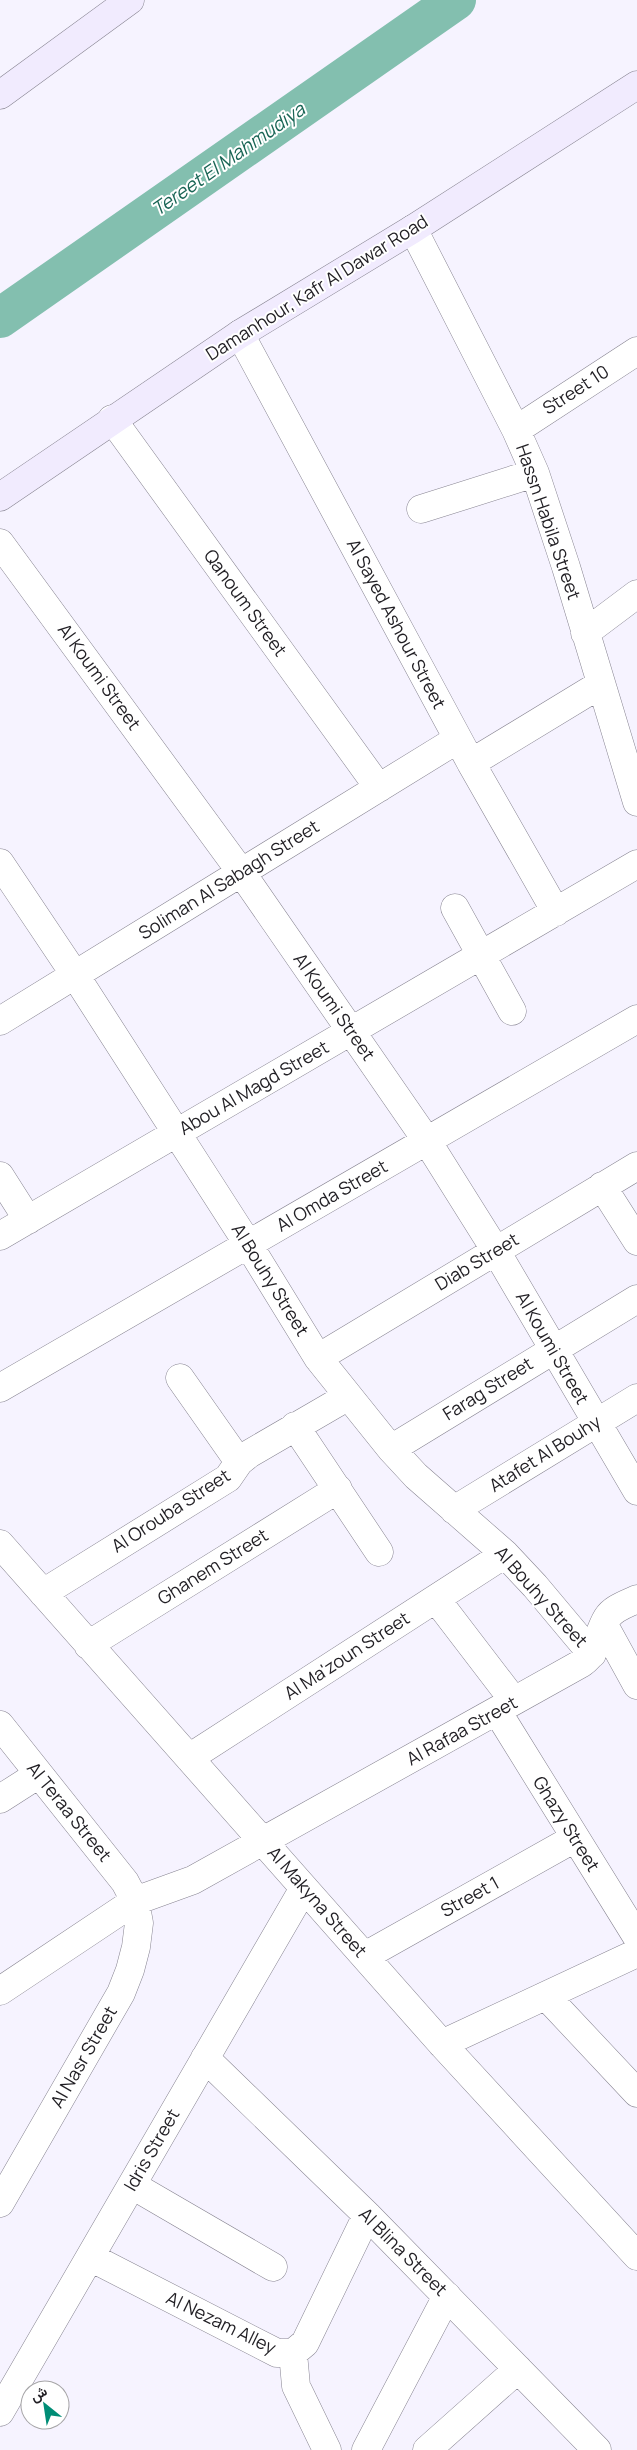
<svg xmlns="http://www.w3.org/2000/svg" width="637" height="2450" font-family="Manrope,Vazirmatn,sans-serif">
<rect width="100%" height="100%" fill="#f6f3ff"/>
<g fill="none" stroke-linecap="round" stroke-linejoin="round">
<path stroke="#83bfaf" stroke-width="40" d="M 0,318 L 456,0"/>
<defs>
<path id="street" d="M 413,229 L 516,430 L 535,473 L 566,567 L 637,802
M 240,334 L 471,763 L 556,912
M 112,419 L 379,788
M 516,430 L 637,351
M 421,509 L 535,473
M 0,543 L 241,872 L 427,1141 L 496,1251 L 637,1491
M 585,633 L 637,594
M 471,763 L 601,684
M 0,863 L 75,975 L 248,1244 L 318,1358 L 391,1449 L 416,1476 L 505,1554 L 535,1586 L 592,1654
M 455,908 L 512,1011
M 0,1021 L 458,739
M 0,1176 L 28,1220
M 602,1186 L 637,1241
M 0,1236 L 637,864
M 318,1358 L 637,1166
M 180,1378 L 239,1462
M 0,1388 L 637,1019
M 295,1426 L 379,1552
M 391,1449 L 637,1299
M 454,1510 L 637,1398
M 0,1544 L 442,2044 L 637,2256
M 43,1593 L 228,1478 L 239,1462 L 249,1454 L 347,1397
M 436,1599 L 514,1701
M 604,1625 L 637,1685
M 88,1645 L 338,1489
M 497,1711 L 637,1937
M 0,1725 L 125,1882 L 135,1901 L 139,1923 L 136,1947 L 130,1970 L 121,1993 L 0,2203
M 189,1758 L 505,1554
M 0,1799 L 39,1774
M 365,1956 L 575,1838
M 0,1991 L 135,1901 L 193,1880 L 582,1663 C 598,1652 597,1634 607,1618 C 613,1608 627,1604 637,1599
M 546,1996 L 637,2093
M 442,2044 L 637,1953
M 205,2058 L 367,2215 L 597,2450
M 132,2185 L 273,2267
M 90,2257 L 277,2353 L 293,2353 L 305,2343 L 367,2215
M 293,2353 L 296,2386 L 327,2450
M 0,2412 L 304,1888
M 366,2450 L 447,2296
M 427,2450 L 518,2369"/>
<path id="secondary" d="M 0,95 L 130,0
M 0,497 L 240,334 L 413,229 L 637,85"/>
</defs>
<use href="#street" stroke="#878491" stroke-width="29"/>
<use href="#secondary" stroke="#878491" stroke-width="29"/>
<use href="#street" stroke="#fff" stroke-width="28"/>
<use href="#secondary" stroke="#f1ebfe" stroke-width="28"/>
</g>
<g text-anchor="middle" stroke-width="4" stroke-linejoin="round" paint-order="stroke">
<g font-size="18" fill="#201e23" stroke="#fff">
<text transform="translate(317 288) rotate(-32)" y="6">Damanhour, Kafr Al Dawar Road</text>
<text transform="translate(576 390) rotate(-33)" y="6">Street 10</text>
<text transform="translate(548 522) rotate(71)" y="6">Hassn Habila Street</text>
<text transform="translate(245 603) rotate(54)" y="6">Qanoum Street</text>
<text transform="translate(396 624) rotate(62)" y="6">Al Sayed Ashour Street</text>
<text transform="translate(99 677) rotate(54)" y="6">Al Koumi Street</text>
<text transform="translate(229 880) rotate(-32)" y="6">Soliman Al Sabagh Street</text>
<text transform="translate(334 1007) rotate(55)" y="6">Al Koumi Street</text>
<text transform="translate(254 1088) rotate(-30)" y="6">Abou Al Magd Street</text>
<text transform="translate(332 1196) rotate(-30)" y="6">Al Omda Street</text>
<text transform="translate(477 1262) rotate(-31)" y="6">Diab Street</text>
<text transform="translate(270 1280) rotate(58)" y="6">Al Bouhy Street</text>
<text transform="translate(552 1348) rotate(60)" y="6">Al Koumi Street</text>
<text transform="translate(488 1389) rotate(-32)" y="6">Farag Street</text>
<text transform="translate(545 1454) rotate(-32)" y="6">Atafet Al Bouhy</text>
<text transform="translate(171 1511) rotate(-33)" y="6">Al Orouba Street</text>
<text transform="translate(213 1567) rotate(-32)" y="6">Ghanem Street</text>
<text transform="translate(541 1597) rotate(48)" y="6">Al Bouhy Street</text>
<text transform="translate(347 1656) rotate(-33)" y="6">Al Ma'zoun Street</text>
<text transform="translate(462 1731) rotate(-29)" y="6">Al Rafaa Street</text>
<text transform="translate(69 1812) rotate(51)" y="6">Al Teraa Street</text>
<text transform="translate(566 1824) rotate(58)" y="6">Ghazy Street</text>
<text transform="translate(470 1897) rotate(-29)" y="6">Street 1</text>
<text transform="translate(317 1902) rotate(49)" y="6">Al Makyna Street</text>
<text transform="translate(84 2057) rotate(-60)" y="6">Al Nasr Street</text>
<text transform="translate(152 2150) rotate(-60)" y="6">Idris Street</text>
<text transform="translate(403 2252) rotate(45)" y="6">Al Blina Street</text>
<text transform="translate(221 2323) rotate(26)" y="6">Al Nezam Alley</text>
</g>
<g font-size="19" font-style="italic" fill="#196555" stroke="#fff">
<text transform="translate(228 159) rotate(-35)" y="7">Tereet El Mahmudiya</text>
</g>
</g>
<g transform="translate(45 2405) rotate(330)"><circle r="24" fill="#ffffff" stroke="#a6a5a7"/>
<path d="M0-4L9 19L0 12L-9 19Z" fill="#008d76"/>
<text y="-8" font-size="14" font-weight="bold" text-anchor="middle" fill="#201e23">ش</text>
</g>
</svg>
